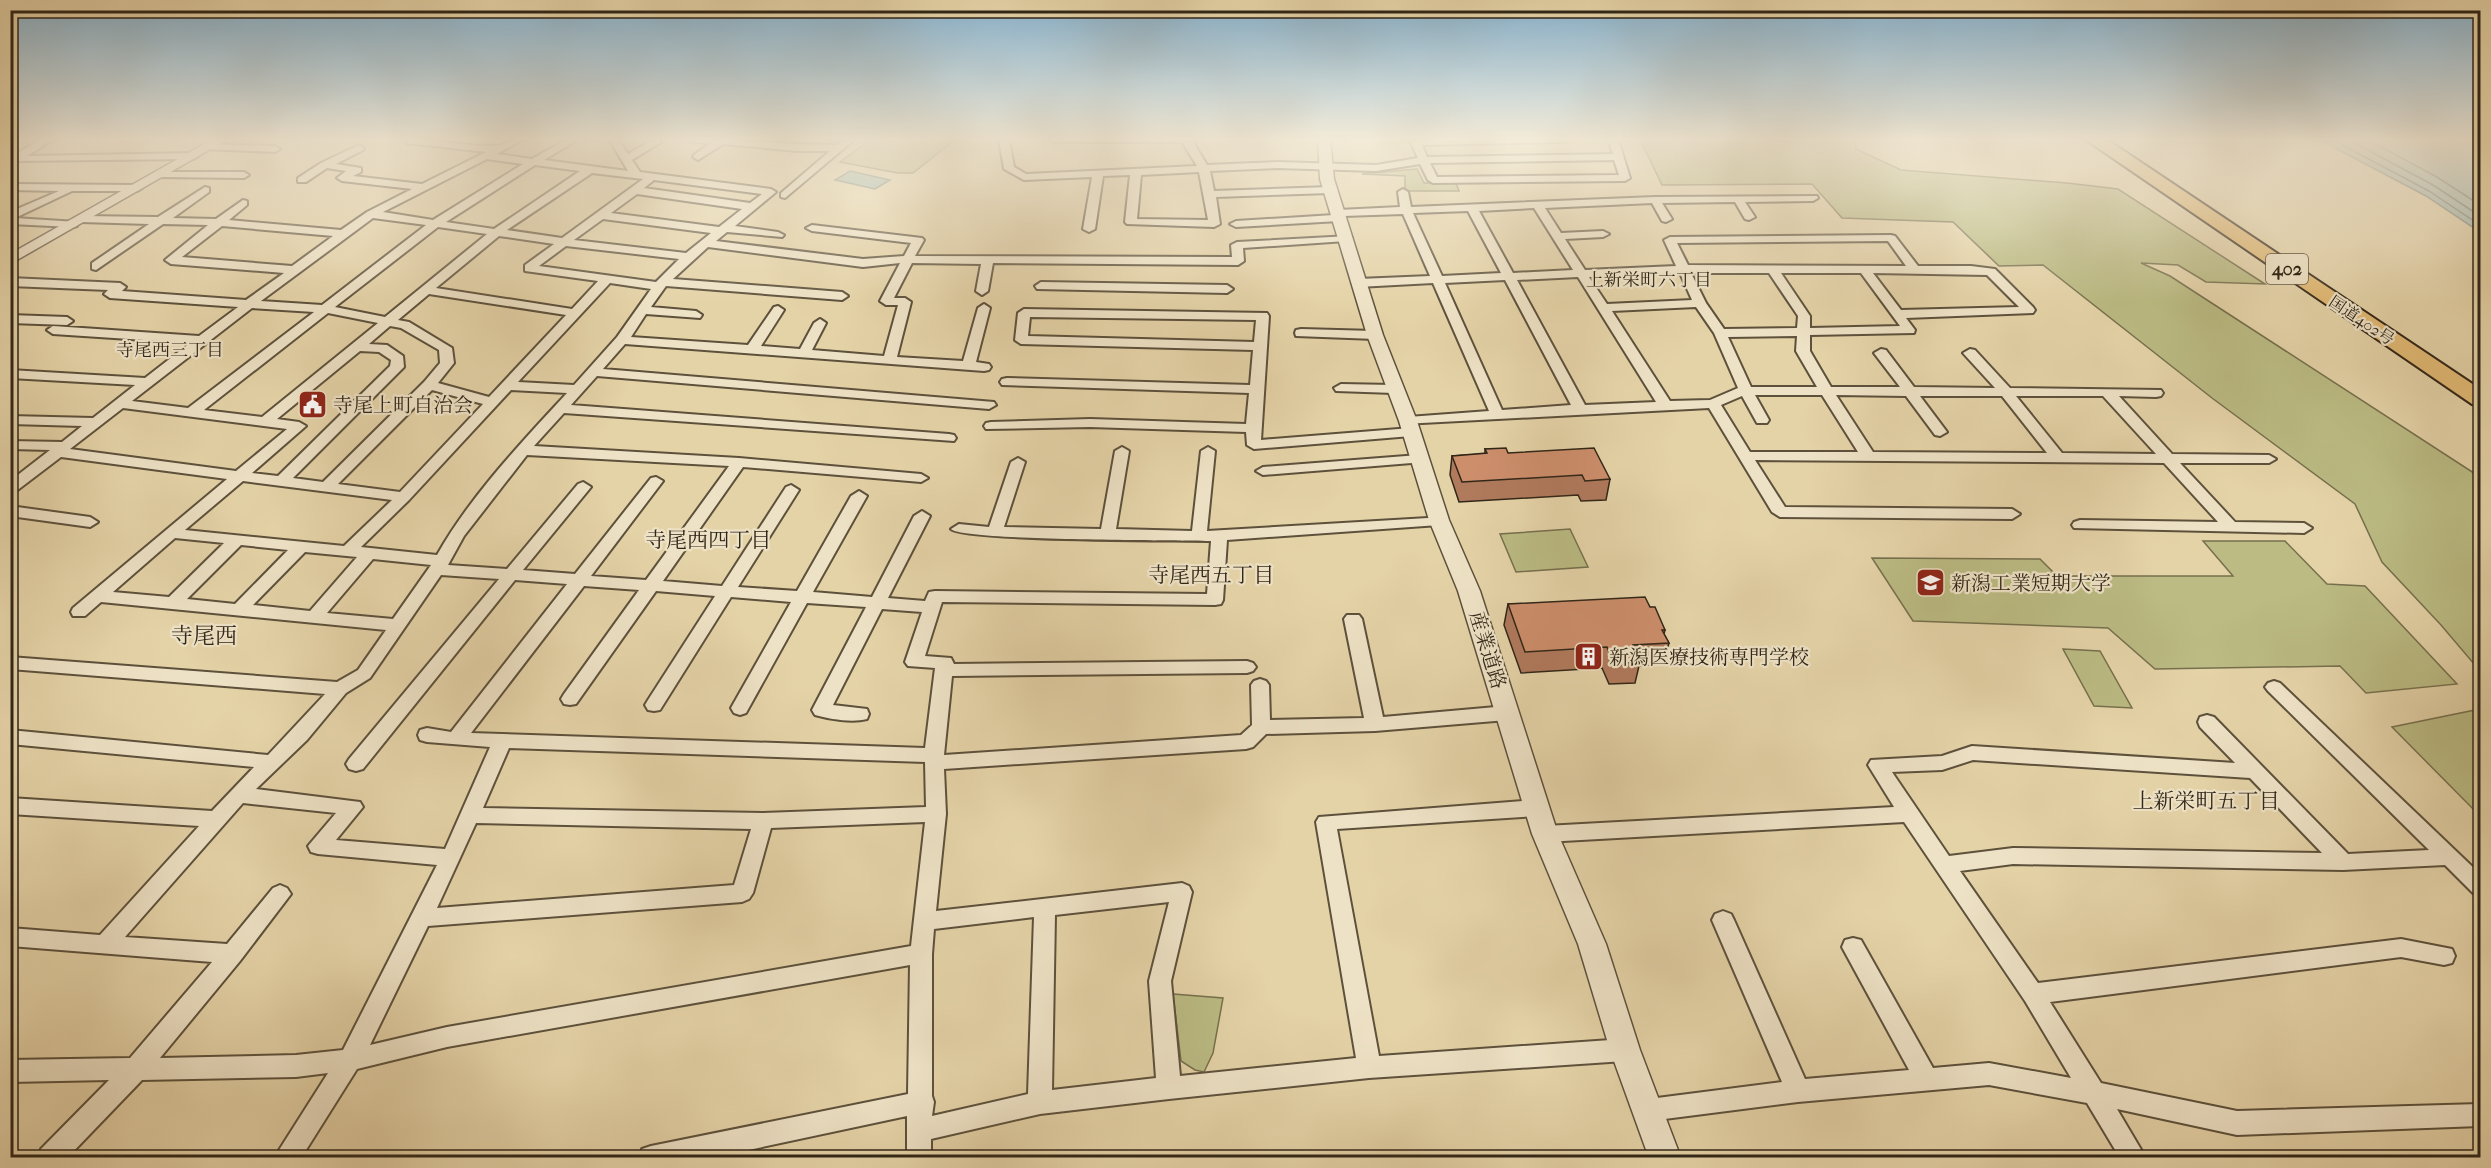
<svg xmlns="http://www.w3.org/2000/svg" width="2491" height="1168" font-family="'IM FELL French Canon','Noto Serif JP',serif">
<rect width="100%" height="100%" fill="#e5d3a8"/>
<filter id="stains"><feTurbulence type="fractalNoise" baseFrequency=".00333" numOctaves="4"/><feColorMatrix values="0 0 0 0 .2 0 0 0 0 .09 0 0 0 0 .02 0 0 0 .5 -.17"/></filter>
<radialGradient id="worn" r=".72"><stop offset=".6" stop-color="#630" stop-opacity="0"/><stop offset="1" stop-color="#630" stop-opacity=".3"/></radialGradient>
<path fill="#bbbb83" stroke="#76704e" stroke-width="1.5" d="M 871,139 L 956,139 L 913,173 L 898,173 L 840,162 Z
M 1640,139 L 1854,139 L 1856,149 L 1901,170 L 2067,183 L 2118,189 L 2265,284 L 2206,282 L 2178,265 L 2141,263 L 2170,276 L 2480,477 L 2480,671 L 2441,625 L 2382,562 L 2355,504 L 2212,398 L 2043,265 L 1999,266 L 1953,222 L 1842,218 L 1812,184 L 1662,185 Z
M 1417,169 L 1424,183 L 1456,183 L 1459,191 L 1405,191 L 1405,176 L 1362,174 Z
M 1570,529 L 1588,567 L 1516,572 L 1500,534 Z
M 2203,541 L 2285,541 L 2327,584 L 2365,586 L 2457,684 L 2366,693 L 2340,666 L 2155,669 L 2108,628 L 1913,621 L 1872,558 L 2040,559 L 2057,576 L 2233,576 Z
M 2063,649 L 2100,651 L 2132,708 L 2094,706 Z
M 2480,709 L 2480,816 L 2392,727 Z
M 1173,994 L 1223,998 L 1213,1053 L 1204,1072 L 1195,1070 L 1181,1061 Z"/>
<path fill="#98b6b0" stroke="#6e7c73" stroke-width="1.5" d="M 2318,139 L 2480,139 L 2480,232 L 2426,196 Z
M 850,171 L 890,180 L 875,189 L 835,180 Z"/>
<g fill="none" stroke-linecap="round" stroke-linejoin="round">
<path stroke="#646e64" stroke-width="1.5" d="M 2331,139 L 2429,191 L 2480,225
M 2347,139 L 2433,185 L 2480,216
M 2366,139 L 2437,177 L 2480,205"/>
<defs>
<path id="minor" d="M 42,139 L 54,139 L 27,156 L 193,153 L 198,156 L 193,159 L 11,161 L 12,156 Z
M 403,139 C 433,139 462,146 493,146 C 502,147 510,139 524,139 L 497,154 L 532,159 L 567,139 L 579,139 L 544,160 L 628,171 L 609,139 L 617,139 L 628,154 L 654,139 L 666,139 L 632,160 L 640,172 L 771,189 L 776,192 L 735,226 L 778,232 L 784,235 L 782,237 L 727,232 L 716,241 L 863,259 L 904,256 L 911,243 L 812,231 L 806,228 L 812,225 L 922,238 L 924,240 L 915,256 L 1232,257 L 1231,245 L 1237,242 L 1350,236 L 1352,238 L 1346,241 L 1243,248 L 1244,261 L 1238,265 L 993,263 L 988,291 L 982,295 L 976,291 L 981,264 L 912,263 L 894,298 L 905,298 L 911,302 L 897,357 L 963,361 L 978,308 L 984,304 L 990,308 L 976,362 L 989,364 L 991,367 L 989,370 L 984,371 L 625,344 L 603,369 L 994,402 L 996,405 L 989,409 L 597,376 L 571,405 L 949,434 L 954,435 L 956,438 L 954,441 L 564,413 L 534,446 L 739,458 L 921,474 L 928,478 L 921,482 L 743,467 L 663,581 L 722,586 L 786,487 L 791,485 L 799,490 L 738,587 L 797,591 L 851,496 L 859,491 L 867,496 L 813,592 L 872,597 L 914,516 L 922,511 L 930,516 L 888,598 L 925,601 L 929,592 L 935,591 L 1207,594 L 1211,541 C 1179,540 961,541 951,529 L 959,524 L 989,527 L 1011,462 L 1018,458 L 1025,462 L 1004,527 L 1101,529 L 1115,451 L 1122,447 L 1129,451 L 1116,529 L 1192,531 L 1201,451 L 1208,447 L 1215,451 L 1207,531 L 1445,517 L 1447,520 L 1445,523 L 1439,525 L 1227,540 L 1223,600 L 1221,604 L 1215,605 L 942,602 L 925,656 L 951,658 L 954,664 L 1247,661 L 1253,663 L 1256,667 L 1253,671 L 1247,673 L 952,676 L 944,755 L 1241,735 L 1252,725 L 1251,685 L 1254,681 L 1260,679 L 1266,681 L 1269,685 L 1270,720 L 1364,718 L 1344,619 L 1347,615 L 1359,615 L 1362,619 L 1383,717 L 1507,706 L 1513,708 L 1516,713 L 1513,718 L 1507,720 L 1375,731 L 1266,734 L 1253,747 L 1246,749 L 944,769 L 946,814 L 936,911 L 1182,883 L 1189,886 L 1192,892 L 1171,981 L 1180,1076 L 1356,1058 L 1316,822 L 1319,817 L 1537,800 L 1544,803 L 1547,808 L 1544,813 L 1537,816 L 1337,829 L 1379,1056 L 1625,1039 L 1633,1043 L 1637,1050 L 1633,1057 L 1625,1061 L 1369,1078 L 1169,1099 L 1040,1114 L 931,1139 L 931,1158 L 907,1158 L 907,1116 L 711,1158 L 639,1158 L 642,1149 L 651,1146 L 908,1094 L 910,965 L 447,1047 L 357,1069 L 301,1158 L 274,1158 L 328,1073 L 296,1077 L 142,1080 L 67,1158 L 38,1158 L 41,1149 L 109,1080 L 10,1082 L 10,1060 L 130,1058 L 212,962 L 10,946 L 10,928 L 100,935 L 199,826 L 10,814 L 10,798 L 212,811 L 254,767 L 10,744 L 10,730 L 268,755 L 325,694 L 10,669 L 10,657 L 337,682 L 358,670 L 386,630 L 101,602 L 85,616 L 73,616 L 71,612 L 73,608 L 227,479 L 61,457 L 15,492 L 10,493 L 10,481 L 50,450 L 10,449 L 10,441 L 62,442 L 82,426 L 10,424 L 10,416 L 93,418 L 135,385 L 10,378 L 10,370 L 145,378 L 190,343 L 53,334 L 47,330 L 53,326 L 199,336 L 238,307 L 110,298 L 104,294 L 108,290 L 10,286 L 10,278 L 120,283 L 126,287 L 122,291 L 246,300 L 284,273 L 171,264 L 165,260 L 208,225 L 163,224 L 96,270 L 92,269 L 92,263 L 149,224 L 81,222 L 75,219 L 81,216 L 158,217 L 205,187 L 209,188 L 209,192 L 173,218 L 216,219 L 243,200 L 247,201 L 247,205 L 229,220 L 341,230 L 367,212 L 412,189 L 342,181 L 337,178 L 346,171 L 327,168 L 306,182 L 298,182 L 298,178 L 321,163 L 359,145 L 364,148 L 363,150 L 336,164 L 361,168 L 361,172 L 353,176 L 422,184 L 486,152 L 407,143 ZM 487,159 L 523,164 L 433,220 L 383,212 ZM 535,165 L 580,171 L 494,229 L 446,222 ZM 592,173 L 643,179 L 562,238 L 507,230 ZM 654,180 L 762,194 L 750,203 L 644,188 ZM 637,194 L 742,209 L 719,227 L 611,213 ZM 373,218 L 426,225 L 322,305 L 261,301 ZM 603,219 L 711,233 L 686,253 L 574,240 ZM 222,226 L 333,236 L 292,266 L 182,257 ZM 438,227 L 487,234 L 385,317 L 335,307 ZM 499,236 L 554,244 L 525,265 L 525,271 L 598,281 L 572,309 L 436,288 ZM 566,246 L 679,259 L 656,282 L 539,266 ZM 708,247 L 863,267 L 900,263 L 880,301 L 886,305 L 898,305 L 884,356 L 812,350 L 826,323 L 820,319 L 814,323 L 800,349 L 761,346 L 784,310 L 778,306 L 774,307 L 748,345 L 631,337 L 646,314 L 700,318 L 702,315 L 696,311 L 651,307 L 666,286 L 842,300 L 848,296 L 842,292 L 673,279 ZM 610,283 L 651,289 L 617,337 L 574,385 L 518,382 ZM 429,294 L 566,315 L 489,397 L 438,383 L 454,363 L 452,348 L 409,322 L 398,320 ZM 252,308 L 314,312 L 188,408 L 132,401 ZM 328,313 L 378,323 L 262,417 L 204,410 ZM 390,326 L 401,328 L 439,350 L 440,363 L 424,382 L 323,482 L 293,478 L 404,367 L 403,356 L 387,345 L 369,344 ZM 360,351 L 379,352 L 391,360 L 390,366 L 278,476 L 252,473 L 306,426 L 299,422 L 277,419 ZM 432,390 L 483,404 L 400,492 L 338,484 ZM 511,390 L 567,393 C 521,443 471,495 437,555 L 361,547 L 409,500 ZM 123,408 L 287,429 L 236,471 L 70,449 ZM 527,455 L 729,466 L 646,580 L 591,576 L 663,481 L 656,477 L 651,478 L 575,574 L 523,570 L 591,487 L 583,482 L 578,484 L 507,569 L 448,565 L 464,536 ZM 243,481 L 392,500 L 344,546 L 185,530 ZM 175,538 L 224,543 L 169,597 L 113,592 ZM 241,545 L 288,550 L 235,604 L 187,599 ZM 305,552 L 357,557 L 310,611 L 253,605 ZM 373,559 L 431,565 L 393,619 L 327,613 ZM 441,575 L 499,579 L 349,759 L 346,764 L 349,769 L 356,771 L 363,769 L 515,580 L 567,584 L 451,732 L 427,728 L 420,730 L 418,735 L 420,740 L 427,742 L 490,747 L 445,849 L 336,840 L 363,807 L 360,802 L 256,789 L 307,740 L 346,693 L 370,678 ZM 584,586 L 639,590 L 564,694 L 561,699 L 564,704 L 570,705 L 576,704 L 656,591 L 715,596 L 648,700 L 645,705 L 648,710 L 654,711 L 660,710 L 731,597 L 791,602 L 731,708 L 734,713 L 740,715 L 746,713 L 807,603 L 866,607 L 812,710 L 815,715 C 829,719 852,723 867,719 L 869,714 L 867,709 L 833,705 L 882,609 L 922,612 L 905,662 L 908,666 L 935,668 L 925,748 L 471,733 ZM 509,748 L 925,762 L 926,807 L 763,813 L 483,808 ZM 243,803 L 336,813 L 308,846 L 311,852 L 318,854 L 437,865 L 343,1050 L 296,1055 L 160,1058 L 240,961 L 291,894 L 287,888 L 280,885 L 273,888 L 227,944 L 125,937 ZM 925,822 L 911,946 L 447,1027 L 370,1045 L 428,926 L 742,902 L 749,899 L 753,893 L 771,828 ZM 476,823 L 751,829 L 734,885 L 437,908 ZM 1169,902 L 1149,981 L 1156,1078 L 1052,1090 L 1055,915 ZM 1034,917 L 1028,1094 L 932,1116 L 934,1102 L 932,1096 L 932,954 L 934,929 Z
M 691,139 C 740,139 788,145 837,145 L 844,139 L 855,139 L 785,198 L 781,197 L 781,193 L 830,151 L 798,151 L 723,144 L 698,160 L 693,157 L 694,155 L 711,143 L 696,142 Z
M 999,139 L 1009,139 L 1014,167 L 1026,174 L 1197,166 L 1182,142 L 1055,142 L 1050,139 L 1200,139 L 1193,142 L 1207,165 L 1278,162 L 1376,165 L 1418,158 L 1409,139 L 1570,139 L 1565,142 L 1422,145 L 1427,157 L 1613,154 L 1608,139 L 1618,139 L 1630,178 L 1625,181 L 1433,183 L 1428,180 L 1420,164 L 1376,171 L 1278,168 L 1210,171 L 1214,191 L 1330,187 L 1335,190 L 1330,193 L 1216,197 L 1220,224 L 1214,227 L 1127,224 L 1125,222 L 1130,175 L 1103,176 L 1095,229 L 1089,232 L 1083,229 L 1092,177 L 1024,180 L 1004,169 ZM 1614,160 L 1619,175 L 1437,177 L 1430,163 ZM 1199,172 L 1208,220 L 1137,219 L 1141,175 Z
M 208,144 L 275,146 L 280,149 L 275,152 L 204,149 L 203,147 Z
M 160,172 L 244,172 L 249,175 L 244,178 L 156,177 L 155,175 Z
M 10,184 L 137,185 L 142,188 L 137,191 L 72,191 L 15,218 L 77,222 L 77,226 L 73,227 L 10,224 L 10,212 L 59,191 L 10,190 Z
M 1403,189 L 1408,192 L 1411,207 L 1655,197 L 1817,196 L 1818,198 L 1813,201 L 1745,202 L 1755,217 L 1749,220 L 1745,219 L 1735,202 L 1662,203 L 1672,219 L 1666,222 L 1662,221 L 1652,203 L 1545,208 L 1561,233 L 1603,231 L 1609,234 L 1603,237 L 1565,239 L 1585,270 L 1676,266 L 1664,240 L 1670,237 L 1891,235 L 1895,236 L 1918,266 L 1971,266 L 1995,269 L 2033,307 L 2035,310 L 2033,313 L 1906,318 L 1915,330 L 1914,333 L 1810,335 L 1810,351 L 1831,387 L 1900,387 L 1874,353 L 1881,349 L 1886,350 L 1914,387 L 1995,388 L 1963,353 L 1970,349 L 1975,350 L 2010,388 L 2161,390 L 2163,393 L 2161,396 L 2156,397 L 2119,396 L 2172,454 L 2269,455 L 2276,459 L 2269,463 L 2180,463 L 2235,522 L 2304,523 L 2312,528 L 2304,533 L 2074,528 L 2072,525 L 2074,522 L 2080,520 L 2218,522 L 2164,463 L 1755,460 L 1785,507 L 2012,509 L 2020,514 L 2012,519 L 1780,517 L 1772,512 L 1709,408 L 1403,424 L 1401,421 L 1408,417 L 1489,411 L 1433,283 L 1358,287 L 1352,283 L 1358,279 L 1430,276 L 1403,214 L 1343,216 L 1343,220 L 1339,221 L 1236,227 L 1230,224 L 1236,221 L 1334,215 L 1334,211 L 1338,210 L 1400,207 L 1398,192 ZM 1534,208 L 1573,270 L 1513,273 L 1479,211 ZM 1468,211 L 1501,273 L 1442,276 L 1413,213 ZM 1888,241 L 1906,266 L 1688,265 L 1677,243 ZM 1680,273 L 1692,300 L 1607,304 L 1589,277 ZM 1691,273 L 1769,273 L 1798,316 L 1797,328 L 1724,329 L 1706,303 ZM 1781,273 L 1861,273 L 1900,326 L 1810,328 L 1810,316 ZM 1873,273 L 1987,275 L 2019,307 L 1901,310 ZM 1578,277 L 1656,402 L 1585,405 L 1517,280 ZM 1505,280 L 1571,405 L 1502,410 L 1445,283 ZM 1696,307 L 1714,333 L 1738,388 L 1710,400 L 1670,401 L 1612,311 ZM 1797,336 L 1796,351 L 1817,387 L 1751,387 L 1728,337 ZM 1755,395 L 1822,395 L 1858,452 L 1750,452 L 1721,405 L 1742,396 L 1757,423 L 1767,423 L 1769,420 ZM 1836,395 L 1906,396 L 1935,435 L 1940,436 L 1947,432 L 1920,396 L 2002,396 L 2047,453 L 1873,452 ZM 2016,396 L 2103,396 L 2156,454 L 2062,453 Z
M 1041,282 L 1227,285 L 1233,289 L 1227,293 L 1037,289 L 1035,286 Z
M 1024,309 L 1267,313 L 1269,316 L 1261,440 L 1411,428 L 1418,432 L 1411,436 L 1254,449 L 1247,445 L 1246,432 L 1090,427 L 986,429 L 984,426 L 986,423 L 991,422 L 1090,419 L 1246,424 L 1249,393 L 1002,385 L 1000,382 L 1002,379 L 1007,378 L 1250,385 L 1253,350 L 1021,344 L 1015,340 L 1018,313 ZM 1030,317 L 1256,320 L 1254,342 L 1028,336 Z
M 10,315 L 67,317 L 73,321 L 67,325 L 10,323 Z
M 1301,329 L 1375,331 L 1381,335 L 1375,339 L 1296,336 L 1295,333 L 1296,330 Z
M 1341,384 L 1394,385 L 1401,389 L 1394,393 L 1336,391 L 1334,388 Z
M 1419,455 L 1426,459 L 1424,462 L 1263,475 L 1256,471 L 1263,467 Z
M 10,506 L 90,517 L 98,522 L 90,527 L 10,516 Z
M 2274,681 L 2280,683 L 2480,874 L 2480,895 L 2473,893 L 2445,865 L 2343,870 L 2013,864 L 1960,871 L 2038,983 L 2401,939 L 2452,949 L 2455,956 L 2452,963 L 2444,965 L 2401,957 L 2050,1002 L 2101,1083 L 2237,1111 L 2480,1104 L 2480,1126 L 2237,1135 L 2117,1109 L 2146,1158 L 2120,1158 L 2087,1103 L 1989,1085 L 1798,1102 L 1649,1121 L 1640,1118 L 1637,1110 L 1640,1102 L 1649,1099 L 1782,1082 L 1712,920 L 1715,914 L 1723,911 L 1731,914 L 1734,920 L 1805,1079 L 1909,1070 L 1842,947 L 1845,940 L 1853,938 L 1861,940 L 1933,1068 L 1989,1063 L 2071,1078 L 2025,1001 L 1904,822 L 1545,842 L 1538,840 L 1535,834 L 1538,828 L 1545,826 L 1894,807 L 1868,765 L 1871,760 L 1942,756 L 1972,746 L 2235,763 L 2200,727 L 2198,722 L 2200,717 L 2207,715 L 2214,717 L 2348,854 L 2429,850 L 2268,691 L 2265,687 L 2268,683 ZM 1973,760 L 2250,778 L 2322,853 L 2013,848 L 1949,856 L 1892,772 L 1942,770 Z"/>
<path id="tertiary" d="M 213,139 L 228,139 L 10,264 L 10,254 Z
M 1318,139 L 1330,139 L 1334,179 L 1383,335 L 1417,421 L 1449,520 L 1480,591 L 1558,834 L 1606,944 L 1640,1050 L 1681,1158 L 1649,1158 L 1610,1050 L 1578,944 L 1532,834 L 1458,591 L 1429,520 L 1399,421 L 1367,335 L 1320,179 Z"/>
<path id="trunk" d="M 2085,139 L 2106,139 L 2480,389 L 2480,406 L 2472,404 Z"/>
</defs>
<use href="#minor" stroke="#5d513c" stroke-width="4"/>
<use href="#tertiary" stroke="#5d513c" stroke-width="3"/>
<use href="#trunk" stroke="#302618" stroke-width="4"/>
<use href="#minor" fill="#eee2c6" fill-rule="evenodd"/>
<use href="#tertiary" fill="#eee2c6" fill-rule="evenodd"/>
<use href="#trunk" fill="#e2ba74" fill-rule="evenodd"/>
</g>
<path fill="#b07a5d" stroke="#302618" stroke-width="1.5" d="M 1485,449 L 1508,453 L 1610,479 L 1606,500 L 1581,501 L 1578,495 L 1459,502 L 1450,475 L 1452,456 L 1485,454 Z
M 1508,604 L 1650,607 L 1665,630 L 1664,634 L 1669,643 L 1663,664 L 1639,666 L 1635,683 L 1609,684 L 1602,668 L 1521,673 L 1504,625 Z"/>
<path fill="#cd8e6c" stroke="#302618" stroke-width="1.5" d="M 1506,448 L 1508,453 L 1594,448 L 1610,479 L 1585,481 L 1582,475 L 1462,482 L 1452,456 L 1487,453 L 1485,449 Z
M 1645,597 L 1650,607 L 1655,607 L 1665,630 L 1662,630 L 1669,643 L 1633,645 L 1640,662 L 1614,663 L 1607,647 L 1525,652 L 1508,604 Z"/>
<linearGradient id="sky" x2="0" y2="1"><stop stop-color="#88b5d2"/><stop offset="0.46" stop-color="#f3ebd8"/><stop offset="1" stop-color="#f3ebd8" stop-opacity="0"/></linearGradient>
<rect width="2491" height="303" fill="url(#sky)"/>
<defs>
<symbol id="civic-square" viewBox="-11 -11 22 22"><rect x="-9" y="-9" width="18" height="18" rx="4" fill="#8f2418" stroke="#eee2c6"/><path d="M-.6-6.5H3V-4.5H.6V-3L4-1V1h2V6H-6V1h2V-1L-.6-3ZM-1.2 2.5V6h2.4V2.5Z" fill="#fff"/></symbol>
<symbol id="university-square" viewBox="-11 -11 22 22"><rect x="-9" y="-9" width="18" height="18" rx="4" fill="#8f2418" stroke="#eee2c6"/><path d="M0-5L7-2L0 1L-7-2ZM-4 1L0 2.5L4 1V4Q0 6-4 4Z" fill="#fff"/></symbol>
<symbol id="building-square" viewBox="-11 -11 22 22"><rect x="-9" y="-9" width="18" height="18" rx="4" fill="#8f2418" stroke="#eee2c6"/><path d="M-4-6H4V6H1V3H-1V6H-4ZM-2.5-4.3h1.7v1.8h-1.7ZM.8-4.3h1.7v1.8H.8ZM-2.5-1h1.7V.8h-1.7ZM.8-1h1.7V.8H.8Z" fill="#fff"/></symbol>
</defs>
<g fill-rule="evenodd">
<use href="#civic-square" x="296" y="388" width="33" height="33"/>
<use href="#university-square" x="1914" y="566" width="33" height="33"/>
<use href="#building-square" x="1572" y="640" width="33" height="33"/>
</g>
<g text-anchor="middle" stroke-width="4.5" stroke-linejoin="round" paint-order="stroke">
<g font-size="16" fill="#302618" stroke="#eee2c6">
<text transform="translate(2362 320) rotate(34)" y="6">国道402号</text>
</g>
<rect fill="#eee2c6" stroke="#695e4c" stroke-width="1.5" x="2266" y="254" width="42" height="30" rx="4.5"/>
<g font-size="18" font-weight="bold" fill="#302618">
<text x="2287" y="275">402</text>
</g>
<g font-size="18" fill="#302618" stroke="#eee2c6">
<text x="1649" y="286">上新栄町六丁目</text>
<text x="170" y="356">寺尾西三丁目</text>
</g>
<g font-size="20" fill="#302618" stroke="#eee2c6" text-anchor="start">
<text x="333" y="412">寺尾上町自治会</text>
<text x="1951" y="590">新潟工業短期大学</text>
<text x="1609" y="664">新潟医療技術専門学校</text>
</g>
<g font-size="20" fill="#302618" stroke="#eee2c6">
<text transform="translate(1488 650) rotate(73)" y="7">産業道路</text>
</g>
<g font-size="21" fill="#302618" stroke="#eee2c6">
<text x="708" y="547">寺尾西四丁目</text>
<text x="1211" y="582">寺尾西五丁目</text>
<text x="2206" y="808">上新栄町五丁目</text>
</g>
<g font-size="22" fill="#302618" stroke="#eee2c6">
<text x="204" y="643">寺尾西</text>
</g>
</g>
<rect width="2491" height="1168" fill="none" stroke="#e5d3a8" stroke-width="36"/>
<rect x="12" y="12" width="2467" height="1144" fill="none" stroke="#302618" stroke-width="3"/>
<rect x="18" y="18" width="2455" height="1132" fill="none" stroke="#302618" stroke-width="1.5"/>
<rect width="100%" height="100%" filter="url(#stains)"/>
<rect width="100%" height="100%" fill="url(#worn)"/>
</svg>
